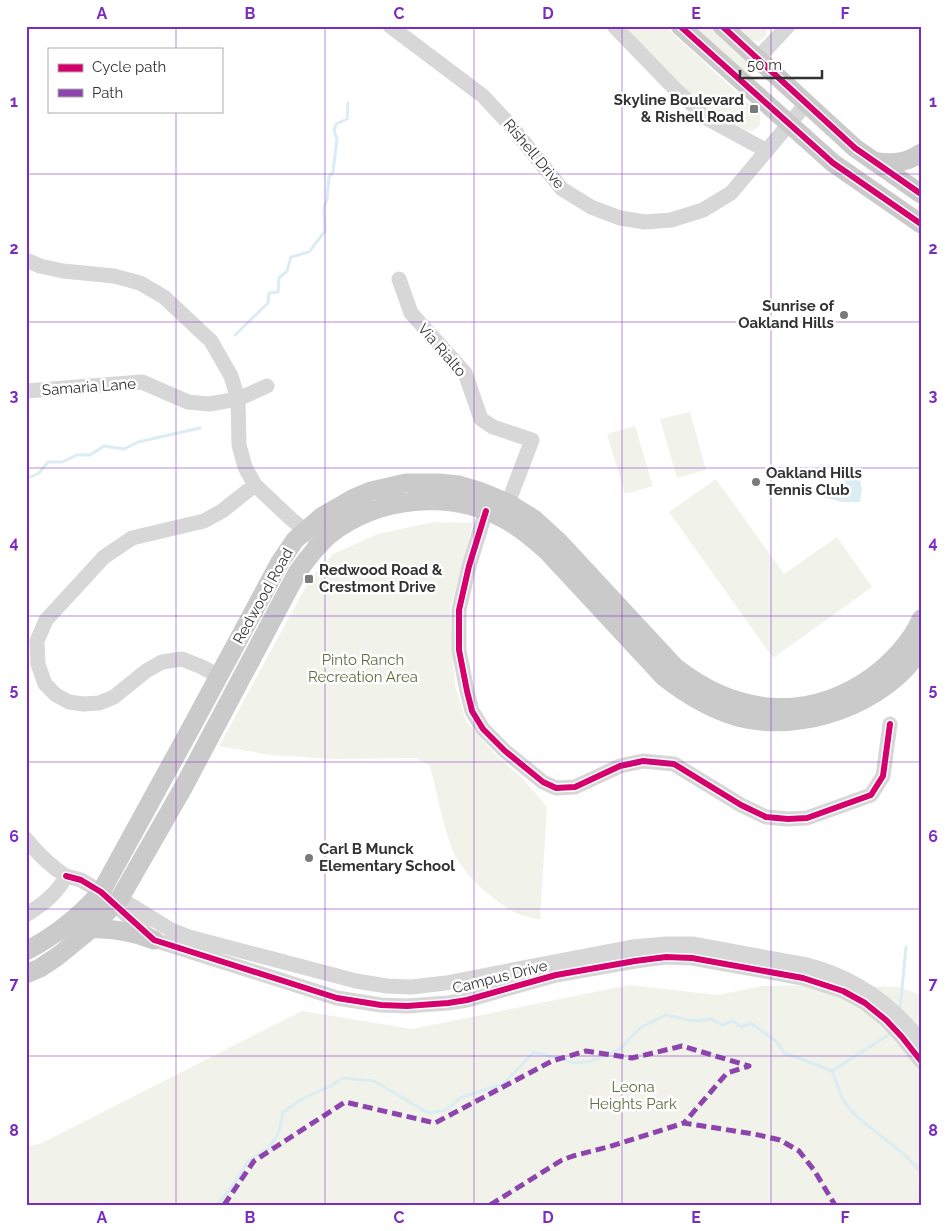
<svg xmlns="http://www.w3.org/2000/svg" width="947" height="1231" font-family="Raleway,sans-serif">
<rect width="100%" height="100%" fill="#fff"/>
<path fill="#f1f3eb" d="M 621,26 L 665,26 L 760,114 L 760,125 L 753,131 L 740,130 L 688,94 Z
M 689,26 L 711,26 L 749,61 L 753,80 Z
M 735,26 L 766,26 L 767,34 C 757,51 744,35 735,26 Z
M 690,412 L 706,470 L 677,478 L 660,419 Z
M 635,426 L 653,486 L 625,494 L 607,434 Z
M 716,479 L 784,574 L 837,537 L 872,587 L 773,658 L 669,512 Z
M 433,522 L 473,523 L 450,610 L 455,685 L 466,721 L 496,755 L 524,780 L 547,807 L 540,920 C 531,917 521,916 514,912 C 491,899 462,874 452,849 C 442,822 437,793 430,766 L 416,758 L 333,759 L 270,755 L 219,746 L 310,579 L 333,554 L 378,534 Z
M 629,985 L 718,995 L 762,986 L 818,985 L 899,987 L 921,995 L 921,1205 L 26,1205 L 26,1147 L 42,1143 L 302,1011 L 412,1029 Z"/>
<path fill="#dbedf2" d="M 847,478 L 860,480 L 862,489 L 860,502 L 842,502 L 823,497 L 825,485 L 843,485 Z"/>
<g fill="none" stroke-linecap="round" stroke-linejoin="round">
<path stroke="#dbedf2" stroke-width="3" d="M 235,335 L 268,303 L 269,293 L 278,292 L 279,278 L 287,271 L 291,257 L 309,252 L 325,231 L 324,208 L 327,199 L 329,177 L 333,172 L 337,139 L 334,131 L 336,124 L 347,119 L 348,103
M 26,479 L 39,473 L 48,462 L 62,462 L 77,455 L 90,455 L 104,446 L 124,449 L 138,442 L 200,428
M 900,1009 L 906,947
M 832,1071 L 888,1035
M 217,1205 L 236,1181 L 247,1162 L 269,1148 L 279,1132 L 283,1112 L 304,1098 L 329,1087 L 343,1078 L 374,1081 L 428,1113 L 446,1110 L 462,1097 L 503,1084 L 534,1052 L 576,1063 L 591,1061 L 619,1050 L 641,1027 L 666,1015 L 694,1021 L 712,1019 L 722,1025 L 733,1021 L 741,1027 L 751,1023 L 777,1042 L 785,1054 L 799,1058 L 832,1071 L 843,1100 L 855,1115 L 905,1155 L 921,1172"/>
<path stroke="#d7d7d7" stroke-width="15" d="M 390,26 L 483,96 L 510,125 L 562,189 L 591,207 L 620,218 L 645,222 L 671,220 L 703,210 L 731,193 L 806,104
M 614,26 L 676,90 L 708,119 L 767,151
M 757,59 L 788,26
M 26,260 L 40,266 L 63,271 L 114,276 L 140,283 L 164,297 L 211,341 L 231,376 L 238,399 L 239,445 L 245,467 L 255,485 L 291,519 L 313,537
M 399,279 L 411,313 L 465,373 L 481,419 L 493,427 L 532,440 L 508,503
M 26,391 L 142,382 L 188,402 L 209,404 L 238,399 L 267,386
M 486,511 L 469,566 L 459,610 L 459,650 L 467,691 L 472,711 L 483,729 L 505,751 L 543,782 L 556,788 L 575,787 L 620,766 L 643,761 L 674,764 L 741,805 L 766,817 L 788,819 L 807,818 L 871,795 L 883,776 L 890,724
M 219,676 L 202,667 L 182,659 L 162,662 L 146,671 L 114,697 L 99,703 L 83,704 L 69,702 L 56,695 L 45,684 L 38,664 L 37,641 L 46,620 L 104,557 L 132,538 L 204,521 L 222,511 L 255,485
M 26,839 C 38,854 50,866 66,876 C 57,894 43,904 26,915
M 66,876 L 81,880 L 101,892 L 154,940 L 337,998 L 381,1005 L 407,1006 L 448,1003 L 467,1000 L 556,975 L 635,961 L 666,957 L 692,958 L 803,978 L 843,991 L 865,1003 L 886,1020 L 902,1037 L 921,1061
M 119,898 L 171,930 L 189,937 L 356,981 L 387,986 L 411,987 L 446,983 L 632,947 L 666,944 L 692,944 L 807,965 C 854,977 891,1003 921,1041"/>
<path stroke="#cacaca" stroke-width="19" d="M 680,26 L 833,163 L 921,224
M 722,26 L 855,148 L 921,194
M 873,161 C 891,164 905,164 921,153
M 91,929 C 114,928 133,932 154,940
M 26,951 C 55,936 79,917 101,892 L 192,726 L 280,562 L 295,540 L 321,517 L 354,498 L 371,491 L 406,483 L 439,483 L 459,485 L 479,491 L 508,503 L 534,519 L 559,542 L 675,667 C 736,715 807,723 872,677 C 891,663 912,641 921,619
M 26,974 L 40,968 L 58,956 L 91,929 L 120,898 L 183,788 L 297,573 C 306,560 317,546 329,535 C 377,497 450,489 504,519 C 520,527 533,539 547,551 L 664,677 C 687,695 710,709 738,717 C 801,734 885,705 921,649"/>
<path stroke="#8e44ad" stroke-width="5" stroke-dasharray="10 5" stroke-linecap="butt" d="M 224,1205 L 254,1161 L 345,1102 L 435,1123 L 552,1061 L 586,1051 L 632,1058 L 682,1046 L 749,1066 L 727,1073 L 684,1123
M 490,1205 L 562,1160 L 573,1156 L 608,1147 L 684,1123 L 754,1134 L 780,1140 L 799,1151 L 814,1170 L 835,1205"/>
<defs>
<path id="cycleway" d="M 680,26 L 833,163 L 921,224
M 722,26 L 855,148 L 921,194
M 486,511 L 469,566 L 459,610 L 459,650 L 467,691 L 472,711 L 483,729 L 505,751 L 543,782 L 556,788 L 575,787 L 620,766 L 643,761 L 674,764 L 741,805 L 766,817 L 788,819 L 807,818 L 871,795 L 883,776 L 890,724
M 66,876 L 81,880 L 101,892 L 154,940 L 337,998 L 381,1005 L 407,1006 L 448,1003 L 467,1000 L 556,975 L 635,961 L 666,957 L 692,958 L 803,978 L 843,991 L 865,1003 L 886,1020 L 902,1037 L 921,1061"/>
</defs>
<use href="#cycleway" stroke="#fff" stroke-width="9"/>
<use href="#cycleway" stroke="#d6006c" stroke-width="6"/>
</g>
<path fill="none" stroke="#7b2cbf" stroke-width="1" stroke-opacity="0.55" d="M 176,26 L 176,49M 325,26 L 325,1205M 474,26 L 474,1205M 622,26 L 622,1205M 771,26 L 771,1205M 176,111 L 176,1205M 26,174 L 921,174M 26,322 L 921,322M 26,468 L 921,468M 26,616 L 921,616M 26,762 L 921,762M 26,909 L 921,909M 26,1056 L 921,1056"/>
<g fill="#7a7a7a" stroke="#fff" stroke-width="2">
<rect x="749" y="104" width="10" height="10" rx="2.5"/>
<circle cx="844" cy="315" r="5"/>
<circle cx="756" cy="482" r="5"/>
<rect x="304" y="574" width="10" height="10" rx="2.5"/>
<circle cx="309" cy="858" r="5"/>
</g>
<g text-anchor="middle" stroke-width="5" stroke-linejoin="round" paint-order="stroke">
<g font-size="15" font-weight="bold" fill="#333" stroke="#fff" text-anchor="start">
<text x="744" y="105" text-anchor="end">Skyline Boulevard<tspan x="744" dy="17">&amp; Rishell Road</tspan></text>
<text x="834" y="311" text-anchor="end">Sunrise of<tspan x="834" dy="17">Oakland Hills</tspan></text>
<text x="766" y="478">Oakland Hills<tspan x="766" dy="17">Tennis Club</tspan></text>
<text x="319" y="575">Redwood Road &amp;<tspan x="319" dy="17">Crestmont Drive</tspan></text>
<text x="319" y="854">Carl B Munck<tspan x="319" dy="17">Elementary School</tspan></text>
</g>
<g font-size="15" fill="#333" stroke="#fff">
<text transform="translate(534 154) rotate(50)" y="5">Rishell Drive</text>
<text transform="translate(442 350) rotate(49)" y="5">Via Rialto</text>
<text transform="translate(89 387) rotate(-4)" y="5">Samaria Lane</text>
<text transform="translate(263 596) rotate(-61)" y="5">Redwood Road</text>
<text transform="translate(500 977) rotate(-14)" y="5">Campus Drive</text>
</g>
<g font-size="15" fill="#5e6f3f" stroke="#fff">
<text x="363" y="665">Pinto Ranch<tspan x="363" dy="17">Recreation Area</tspan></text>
<text x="633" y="1092">Leona<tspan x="633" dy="17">Heights Park</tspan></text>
</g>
</g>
<rect width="947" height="1231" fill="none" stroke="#ffffff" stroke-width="55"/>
<rect x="48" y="48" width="175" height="65" fill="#ffffff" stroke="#adadad"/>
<rect x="58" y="64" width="25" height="8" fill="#d6006c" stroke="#adadad"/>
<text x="92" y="72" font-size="15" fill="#333333">Cycle path</text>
<rect x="58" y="89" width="25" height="8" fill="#8e44ad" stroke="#adadad"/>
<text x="92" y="98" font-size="15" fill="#333333">Path</text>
<path d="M740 70v8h82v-8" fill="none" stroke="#333333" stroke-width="2.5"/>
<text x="747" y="70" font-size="15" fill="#333333" stroke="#ffffff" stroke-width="4" paint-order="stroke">50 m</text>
<rect x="28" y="28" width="892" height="1176" fill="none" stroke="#7b2cbf" stroke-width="2"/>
<g font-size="16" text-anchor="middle" font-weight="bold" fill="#7b2cbf">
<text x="102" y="19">A</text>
<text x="250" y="19">B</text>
<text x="399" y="19">C</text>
<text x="548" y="19">D</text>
<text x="696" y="19">E</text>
<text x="845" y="19">F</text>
<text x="14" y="107">1</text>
<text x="933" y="107">1</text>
<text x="14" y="254">2</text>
<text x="933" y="254">2</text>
<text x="14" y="401">3</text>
<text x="933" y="401">3</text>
<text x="14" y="548">4</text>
<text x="933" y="548">4</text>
<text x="14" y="695">5</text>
<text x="933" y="695">5</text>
<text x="14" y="842">6</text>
<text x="933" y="842">6</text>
<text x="14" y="989">7</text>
<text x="933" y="989">7</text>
<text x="14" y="1136">8</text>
<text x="933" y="1136">8</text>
<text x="102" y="1223">A</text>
<text x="250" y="1223">B</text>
<text x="399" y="1223">C</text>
<text x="548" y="1223">D</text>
<text x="696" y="1223">E</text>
<text x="845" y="1223">F</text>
</g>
</svg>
